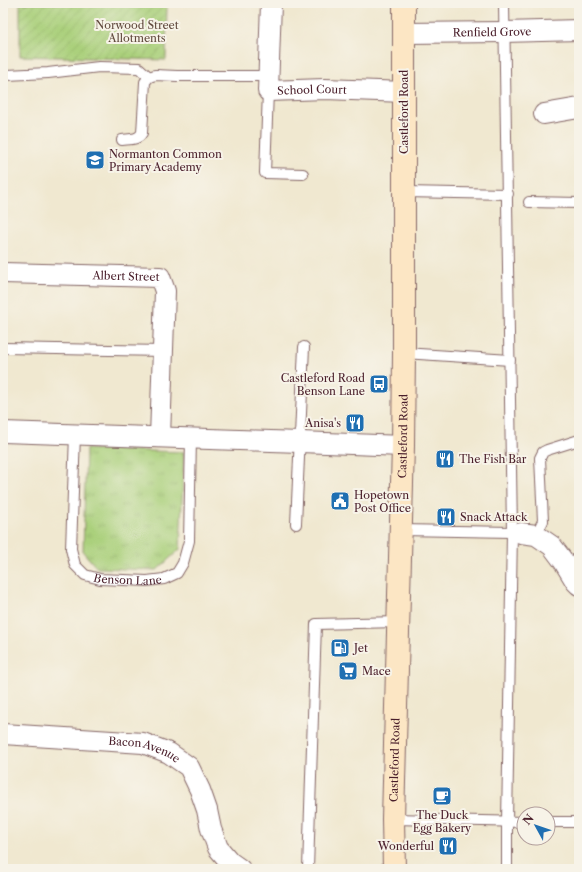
<svg xmlns="http://www.w3.org/2000/svg" width="582" height="872" font-family="'Libre Caslon Text',serif">
<defs>
<pattern id="grass-tufts" width="24" height="20" patternUnits="userSpaceOnUse"><rect width="24" height="20" fill="#aad07b"/><path d="M3 7l-1-3M5 7V3M7 7l1-3M15 17l-1-3M17 17v-4M19 17l1-3" fill="none" stroke="#94b26a"/></pattern>
<pattern id="garden-furrows" width="10" height="10" patternUnits="userSpaceOnUse"><rect width="10" height="10" fill="#aad07b"/><path d="M-1 1l2-2M0 10L10 0M9 11l2-2" fill="none" stroke="#94b26a"/></pattern>
</defs>
<rect width="100%" height="100%" fill="#f7f3e8"/>
<filter id="ink" filterUnits="userSpaceOnUse"><feTurbulence type="fractalNoise" baseFrequency=".025" numOctaves="2"/><feDisplacementMap in="SourceGraphic" scale="8" xChannelSelector="R" yChannelSelector="G"/><feConvolveMatrix kernelMatrix="1 2 1 2 8 2 1 2 1" color-interpolation-filters="sRGB"/></filter>
<filter id="wash" filterUnits="userSpaceOnUse"><feTurbulence type="fractalNoise" baseFrequency=".012" numOctaves="4" result="noise"/><feDisplacementMap in="SourceGraphic" scale="16" xChannelSelector="R" yChannelSelector="G"/><feGaussianBlur stdDeviation="0.9" result="paint"/><feColorMatrix in="noise" values="0 0 0 0 0 0 0 0 0 0 0 0 0 0 0 0 0 1.4 0 .05"/><feComposite in="paint" operator="in"/></filter>
<g filter="url(#wash)">
<rect width="100%" height="100%" fill="#f0e8d0"/>
<path fill="url(#grass-tufts)" stroke="#7a7853" d="M 86,449 L 184,452 L 180,549 L 157,570 L 97,568 L 83,552 Z"/>
<path fill="url(#garden-furrows)" stroke="#7a7853" d="M 20,3 L 167,3 L 166,60 L 20,56 Z"/>
</g>
<g filter="url(#ink)">
<g fill="none" stroke-linecap="round" stroke-linejoin="round">
<defs>
<g id="lane">
<path d="M 504,3 L 512,532 L 507,822 L 507,869"/>
<path d="M 3,74 L 7,75 L 48,73 L 99,67 L 139,68 L 149,77"/>
<path d="M 268,91 L 265,173 L 303,174"/>
<path d="M 122,140 C 130,139 138,140 142,133 L 145,82 L 149,77 L 155,75 L 177,76 L 269,76"/>
<path d="M 404,192 L 508,194"/>
<path d="M 529,202 L 579,203"/>
<path d="M 3,348 L 163,351"/>
<path d="M 404,353 L 510,360"/>
<path id="s1" d="M 75,434 L 71,549 L 75,565 L 85,575 L 100,579 L 147,581 L 164,579 L 177,573 L 183,563 L 189,541 L 191,438"/>
<path d="M 296,524 L 304,347"/>
<path d="M 401,530 L 512,532 L 519,533"/>
<path d="M 536,535 L 543,521 L 540,458 L 543,452 L 547,450 L 579,440"/>
<path d="M 393,819 L 524,822"/>
<path d="M 548,822 L 579,822"/>
<path d="M 308,869 L 316,624 L 399,622"/>
</g>
<g id="street">
<path id="s2" d="M 271,3 L 268,91 L 325,89 L 405,92"/>
<path id="s3" d="M 404,33 L 504,32 L 579,30"/>
<path d="M 544,114 L 579,108"/>
<path id="s4" d="M 3,273 L 160,277 L 165,291 L 160,437"/>
<path d="M 3,432 L 300,442 L 403,446"/>
<path d="M 521,533 L 536,535 L 552,546 L 564,562 L 576,582 L 579,585"/>
<path id="s5" d="M 3,734 L 143,743 L 169,753 L 189,767 L 200,790 L 207,810 L 211,829 L 218,848 L 230,862 L 240,869"/>
</g>
<g id="secondary">
<path id="s6" d="M 394,869 L 393,819 L 403,446 L 404,353 L 404,3"/>
</g>
</defs>
<use href="#lane" stroke="#846565" stroke-width="12"/>
<use href="#street" stroke="#846565" stroke-width="22"/>
<use href="#secondary" stroke="#846565" stroke-width="24"/>
<use href="#lane" stroke="#fff" stroke-width="10"/>
<use href="#street" stroke="#fff" stroke-width="20"/>
<use href="#secondary" stroke="#fce6c4" stroke-width="22"/>
</g>
</g>
<defs>
<symbol id="school-square" viewBox="-11 -11 22 22"><rect x="-9" y="-9" width="18" height="18" rx="4" fill="#1f6fb2" stroke="#f7f3e8"/><path d="M0-5L7-2L0 1L-7-2ZM-4 1L0 2.5L4 1V4Q0 6-4 4Z" fill="#fff"/></symbol>
<symbol id="bus-square" viewBox="-11 -11 22 22"><rect x="-9" y="-9" width="18" height="18" rx="4" fill="#1f6fb2" stroke="#f7f3e8"/><path d="M-5-6H5V4H4V6H2V4H-2V6H-4V4H-5ZM-3.5-4V0h7V-4ZM-3.5 1.2v1.5H-2V1.2ZM2 1.2v1.5H3.5V1.2Z" fill="#fff"/></symbol>
<symbol id="restaurant-square" viewBox="-11 -11 22 22"><rect x="-9" y="-9" width="18" height="18" rx="4" fill="#1f6fb2" stroke="#f7f3e8"/><path d="M-5-6h1v4h1v-4h1v4h1v-4h1v5L-1.5 .5V6h-2V.5L-5-1ZM5-6V6H3V1.5H1.5Q1.5-4 5-6Z" fill="#fff"/></symbol>
<symbol id="civic-square" viewBox="-11 -11 22 22"><rect x="-9" y="-9" width="18" height="18" rx="4" fill="#1f6fb2" stroke="#f7f3e8"/><path d="M-.6-6.5H3V-4.5H.6V-3L4-1V1h2V6H-6V1h2V-1L-.6-3ZM-1.2 2.5V6h2.4V2.5Z" fill="#fff"/></symbol>
<symbol id="fuel-square" viewBox="-11 -11 22 22"><rect x="-9" y="-9" width="18" height="18" rx="4" fill="#1f6fb2" stroke="#f7f3e8"/><path d="M-5.5-6h7V0h2V4h1.3V-2.5L3-4.5l.8-.8L6-3V5H2.5V1h-1V6h-7ZM-4.2-4.7v3.2H.2V-4.7Z" fill="#fff"/></symbol>
<symbol id="supermarket-square" viewBox="-11 -11 22 22"><rect x="-9" y="-9" width="18" height="18" rx="4" fill="#1f6fb2" stroke="#f7f3e8"/><path d="M-6-5.5h2.5l.6 2H6L4.5 2H-2.5L-4.4-4H-6ZM-1.5 3.2a1.3 1.3 0 1 0 .1 0ZM3 3.2a1.3 1.3 0 1 0 .1 0Z" fill="#fff"/></symbol>
<symbol id="cafe-square" viewBox="-11 -11 22 22"><rect x="-9" y="-9" width="18" height="18" rx="4" fill="#1f6fb2" stroke="#f7f3e8"/><path d="M-5.5-4.5H6V0H3Q3 3.5 0 3.5H-2.5Q-5.5 3.5-5.5 0ZM3-3.2v2h1.7v-2ZM-6 4.5H4V6H-6Z" fill="#fff"/></symbol>
</defs>
<g fill-rule="evenodd">
<use href="#school-square" x="84" y="149" width="22" height="22"/>
<use href="#bus-square" x="368" y="373" width="22" height="22"/>
<use href="#restaurant-square" x="344" y="412" width="22" height="22"/>
<use href="#restaurant-square" x="434" y="448" width="22" height="22"/>
<use href="#civic-square" x="329" y="490" width="22" height="22"/>
<use href="#restaurant-square" x="435" y="506" width="22" height="22"/>
<use href="#fuel-square" x="329" y="637" width="22" height="22"/>
<use href="#supermarket-square" x="337" y="660" width="22" height="22"/>
<use href="#cafe-square" x="431" y="785" width="22" height="22"/>
<use href="#restaurant-square" x="437" y="835" width="22" height="22"/>
</g>
<g text-anchor="middle" stroke-width="4" stroke-linejoin="round" paint-order="stroke">
<g font-size="11" fill="#624b3f" stroke="#f7f3e8">
<text x="137" y="29">Norwood Street<tspan x="137" dy="13">Allotments</tspan></text>
</g>
<g font-size="11" fill="#4a1f2b" stroke="#f7f3e8">
<text dy="4" stroke="none"><textPath href="#s3" startOffset="88">Renfield Grove</textPath></text>
<text dy="4" stroke="none"><textPath href="#s2" startOffset="132">School Court</textPath></text>
<text transform="translate(404 112) rotate(-90)" y="4">Castleford Road</text>
<text dy="4" stroke="none"><textPath href="#s4" startOffset="123">Albert Street</textPath></text>
<text dy="4" stroke="none"><textPath href="#s6" startOffset="433">Castleford Road</textPath></text>
<text dy="4" stroke="none"><textPath href="#s1" startOffset="189">Benson Lane</textPath></text>
<text dy="4" stroke="none"><textPath href="#s5" startOffset="143">Bacon Avenue</textPath></text>
<text dy="4" stroke="none"><textPath href="#s6" startOffset="109">Castleford Road</textPath></text>
</g>
<g font-size="11" fill="#4a1f2b" stroke="#f7f3e8" text-anchor="start">
<text x="109" y="158">Normanton Common<tspan x="109" dy="13">Primary Academy</tspan></text>
<text x="365" y="382" text-anchor="end">Castleford Road<tspan x="365" dy="13">Benson Lane</tspan></text>
<text x="341" y="427" text-anchor="end">Anisa's</text>
<text x="459" y="463">The Fish Bar</text>
<text x="354" y="499">Hopetown<tspan x="354" dy="13">Post Office</tspan></text>
<text x="460" y="521">Snack Attack</text>
<text x="354" y="652">Jet</text>
<text x="362" y="675">Mace</text>
<text x="442" y="819" text-anchor="middle">The Duck<tspan x="442" dy="13">Egg Bakery</tspan></text>
<text x="434" y="850" text-anchor="end">Wonderful</text>
</g>
</g>
<rect width="582" height="872" fill="none" stroke="#f7f3e8" stroke-width="16"/>
<g transform="translate(536 826) rotate(310)"><circle r="19" fill="#f7f3e8" stroke="#b29e9c"/>
<path d="M0-3L7 15L0 10L-7 15Z" fill="#1f6fb2"/>
<text y="-6" font-size="11" font-weight="bold" text-anchor="middle" fill="#4a1f2b">N</text>
</g>
</svg>
